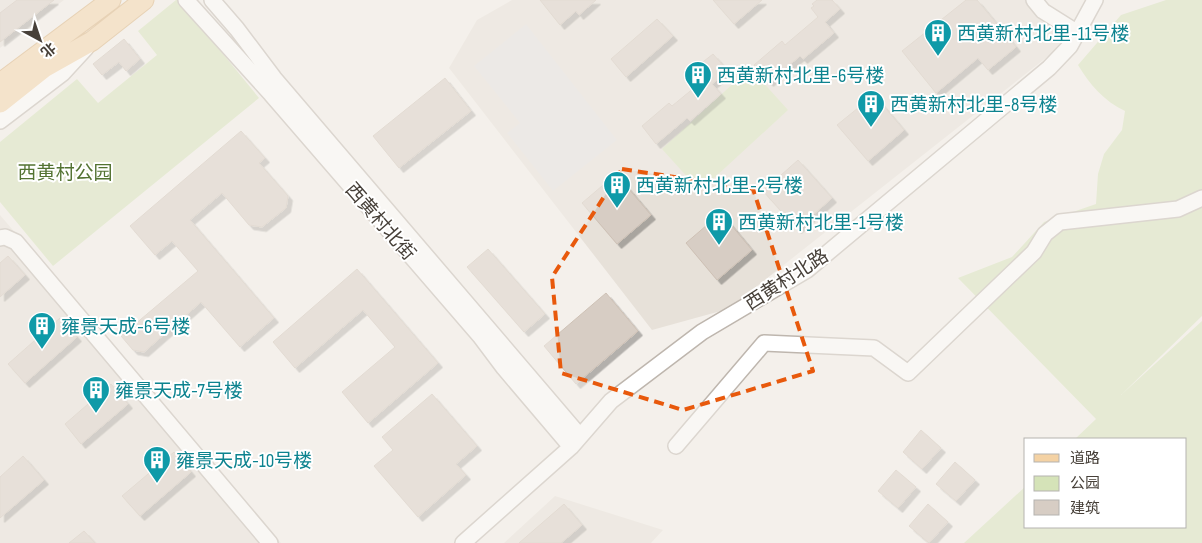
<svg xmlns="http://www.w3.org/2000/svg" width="1202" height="543" font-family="'Sofia Sans Condensed','Noto Sans SC',sans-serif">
<defs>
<filter id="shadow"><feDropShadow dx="4.5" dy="4.5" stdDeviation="0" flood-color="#0004"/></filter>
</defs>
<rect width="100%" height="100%" fill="#f4f0eb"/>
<path fill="#e7e1d9" d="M 0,0 L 64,0 L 0,48 Z
M 512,0 L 1030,0 L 1066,42 L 728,309 L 652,330 L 449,68 L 477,20 Z
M 0,215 L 281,543 L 0,543 Z
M 555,496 L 663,530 L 651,543 L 504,543 Z"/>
<path fill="#d5e3b8" d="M 176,0 L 179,0 L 259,98 L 53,266 L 0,202 L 0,142 L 77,79 L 98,103 L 157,55 L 138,31 Z
M 1166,0 L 1202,0 L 1202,316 L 1121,395 L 1202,321 L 1202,543 L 964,543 L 1026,486 L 1026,527 L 1186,527 L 1186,439 L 1075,439 L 1096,419 L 958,278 L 1012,257 L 1044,222 L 1096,204 L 1098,174 L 1104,154 L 1122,130 L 1125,111 C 1104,101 1090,85 1078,65 L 1121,15 Z
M 750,68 L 788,110 L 700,191 L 662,149 Z"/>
<path fill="#e3e1df" d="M 526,24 L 617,140 L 553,191 L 507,133 L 520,123 L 474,66 Z"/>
<path fill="#d7cdc4" stroke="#cec1b5" filter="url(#shadow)" d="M 17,0 L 54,0 L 0,42 L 0,13 Z
M 540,0 L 596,0 L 579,15 L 576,11 L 560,25 Z
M 713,0 L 762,0 L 734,24 Z
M 817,0 L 832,0 L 840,9 L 825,22 L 834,33 L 803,59 L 800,56 L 769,82 L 754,65 L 782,41 L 785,45 L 818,17 L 811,8 L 814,6 L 812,4 Z
M 966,0 L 977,0 L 1016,47 L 988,70 L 978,58 L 936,93 L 902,51 Z
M 657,19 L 673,36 L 626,77 L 611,59 Z
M 124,39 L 140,59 L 126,71 L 119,62 L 102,75 L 93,64 Z
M 713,54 L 728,71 L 712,84 L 721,94 L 690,121 L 687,118 L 656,144 L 642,126 L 669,103 L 672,106 L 706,78 L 699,70 L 701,68 L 699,65 Z
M 445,78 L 471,111 L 399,168 L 373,136 Z
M 874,95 L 904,130 L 868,161 L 837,125 Z
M 241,131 L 265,158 L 259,163 L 288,196 L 286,208 L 262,227 L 249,225 L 222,193 L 190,220 L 274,318 L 240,347 L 201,302 L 144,352 L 133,350 L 121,336 L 198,271 L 172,241 L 155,255 L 130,226 Z
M 798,160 L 832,198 L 797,229 L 763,191 Z
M 616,174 L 651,215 L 617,244 L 582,203 Z
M 721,213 L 752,250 L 717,280 L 686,243 Z
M 488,249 L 545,314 L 524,332 L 467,267 Z
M 8,256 L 25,275 L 0,297 L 0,263 Z
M 357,269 L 438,363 L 368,423 L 342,392 L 395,347 L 363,310 L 295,368 L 273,342 Z
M 606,293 L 638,331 L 576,384 L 544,346 Z
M 60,318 L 77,337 L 25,383 L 8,364 Z
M 111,384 L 128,404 L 81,444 L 65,424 Z
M 432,394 L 477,446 L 456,464 L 466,475 L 418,517 L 374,466 L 393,450 L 382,437 Z
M 921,430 L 941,448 L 922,469 L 903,452 Z
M 174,452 L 191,472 L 140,516 L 122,496 Z
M 23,456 L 44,480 L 0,518 L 0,477 Z
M 955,462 L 975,480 L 956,501 L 936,484 Z
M 896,470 L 916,487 L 898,508 L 878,491 Z
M 564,504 L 582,525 L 561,543 L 519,543 Z
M 928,504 L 948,522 L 929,543 L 909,526 Z
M 84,531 L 95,543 L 69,543 Z"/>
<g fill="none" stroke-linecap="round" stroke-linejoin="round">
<defs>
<path id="minor" d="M 186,0 L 271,94 L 480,336 L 504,368 L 571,447
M 212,0 L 237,29 L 274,78 L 580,436
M 1034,0 L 1043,11 L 1078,33
M 0,121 L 63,73 L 86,48
M 0,238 L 5,237 L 16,242 L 270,543
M 676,446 L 764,343 L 874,348 L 908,373 L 1034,252 L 1045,234 L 1060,222 L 1178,209 L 1202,198
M 463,543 L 571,447 L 611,401 L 702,332 L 807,270 L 1049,68 L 1070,46 L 1095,0"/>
<path id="major" d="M 0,83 L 111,0
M 0,103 L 44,68 L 92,41 L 144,0"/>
</defs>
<use href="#minor" stroke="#beb6ae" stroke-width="18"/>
<use href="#major" stroke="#d7ad75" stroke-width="21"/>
<use href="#minor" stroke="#fff" stroke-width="15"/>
<use href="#major" stroke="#f4d2a4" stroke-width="19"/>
</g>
<path d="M0 0H1202V543H0ZM 622,169 L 753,189 L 813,371 L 683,410 L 561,373 L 552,277 Z" fill="#f4f0eb" fill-opacity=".55" fill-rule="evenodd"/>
<path fill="none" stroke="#e8590c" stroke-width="4" stroke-dasharray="10 6" stroke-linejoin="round" d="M 622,169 L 753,189 L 813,371 L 683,410 L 561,373 L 552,277 Z"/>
<defs>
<symbol id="building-pin" viewBox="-11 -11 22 30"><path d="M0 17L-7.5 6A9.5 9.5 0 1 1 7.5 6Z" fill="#0f9aa8" stroke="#fff"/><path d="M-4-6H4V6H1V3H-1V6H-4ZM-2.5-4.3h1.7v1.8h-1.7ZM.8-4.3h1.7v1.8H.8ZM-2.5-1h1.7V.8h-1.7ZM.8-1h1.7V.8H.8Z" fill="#fff"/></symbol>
</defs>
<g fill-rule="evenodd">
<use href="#building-pin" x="922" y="17" width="32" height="43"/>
<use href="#building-pin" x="682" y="59" width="32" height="43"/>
<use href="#building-pin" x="855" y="88" width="32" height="43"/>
<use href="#building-pin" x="601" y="169" width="32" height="43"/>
<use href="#building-pin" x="703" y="206" width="32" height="43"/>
<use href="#building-pin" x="26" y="310" width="32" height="43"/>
<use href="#building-pin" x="80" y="374" width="32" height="43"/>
<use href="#building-pin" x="141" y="444" width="32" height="43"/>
</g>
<g text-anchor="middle" stroke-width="4" stroke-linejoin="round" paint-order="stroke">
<g font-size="19" fill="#0d838f" stroke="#fff" text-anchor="start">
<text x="957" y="40">西黄新村北里-11号楼</text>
<text x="717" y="82">西黄新村北里-6号楼</text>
<text x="890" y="111">西黄新村北里-8号楼</text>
<text x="636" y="192">西黄新村北里-2号楼</text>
<text x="738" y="229">西黄新村北里-1号楼</text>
<text x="61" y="333">雍景天成-6号楼</text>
<text x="115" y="397">雍景天成-7号楼</text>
<text x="176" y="467">雍景天成-10号楼</text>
</g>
<g font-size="19" fill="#537332" stroke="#fff">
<text x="65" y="179">西黄村公园</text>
</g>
<g font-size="19" fill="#474039" stroke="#fff">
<text transform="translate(381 221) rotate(49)" y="7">西黄村北街</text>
<text transform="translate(786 279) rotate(-33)" y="7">西黄村北路</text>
</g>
</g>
<rect x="1024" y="438" width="162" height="90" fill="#ffffff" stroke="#b5b3b0"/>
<rect x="1034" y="454" width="25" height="8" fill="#f4d2a4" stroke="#b5b3b0"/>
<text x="1070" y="463" font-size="15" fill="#474039">道路</text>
<rect x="1034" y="476" width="25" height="15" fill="#d5e3b8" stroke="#b5b3b0"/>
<text x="1070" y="488" font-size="15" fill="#474039">公园</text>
<rect x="1034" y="500" width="25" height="15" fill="#d7cdc4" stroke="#b5b3b0"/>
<text x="1070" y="513" font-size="15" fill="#474039">建筑</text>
<g transform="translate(40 40) rotate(140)" stroke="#ffffff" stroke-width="4" paint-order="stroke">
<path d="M0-4L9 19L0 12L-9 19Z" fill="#474039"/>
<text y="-8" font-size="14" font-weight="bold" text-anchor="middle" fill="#474039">北</text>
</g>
</svg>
